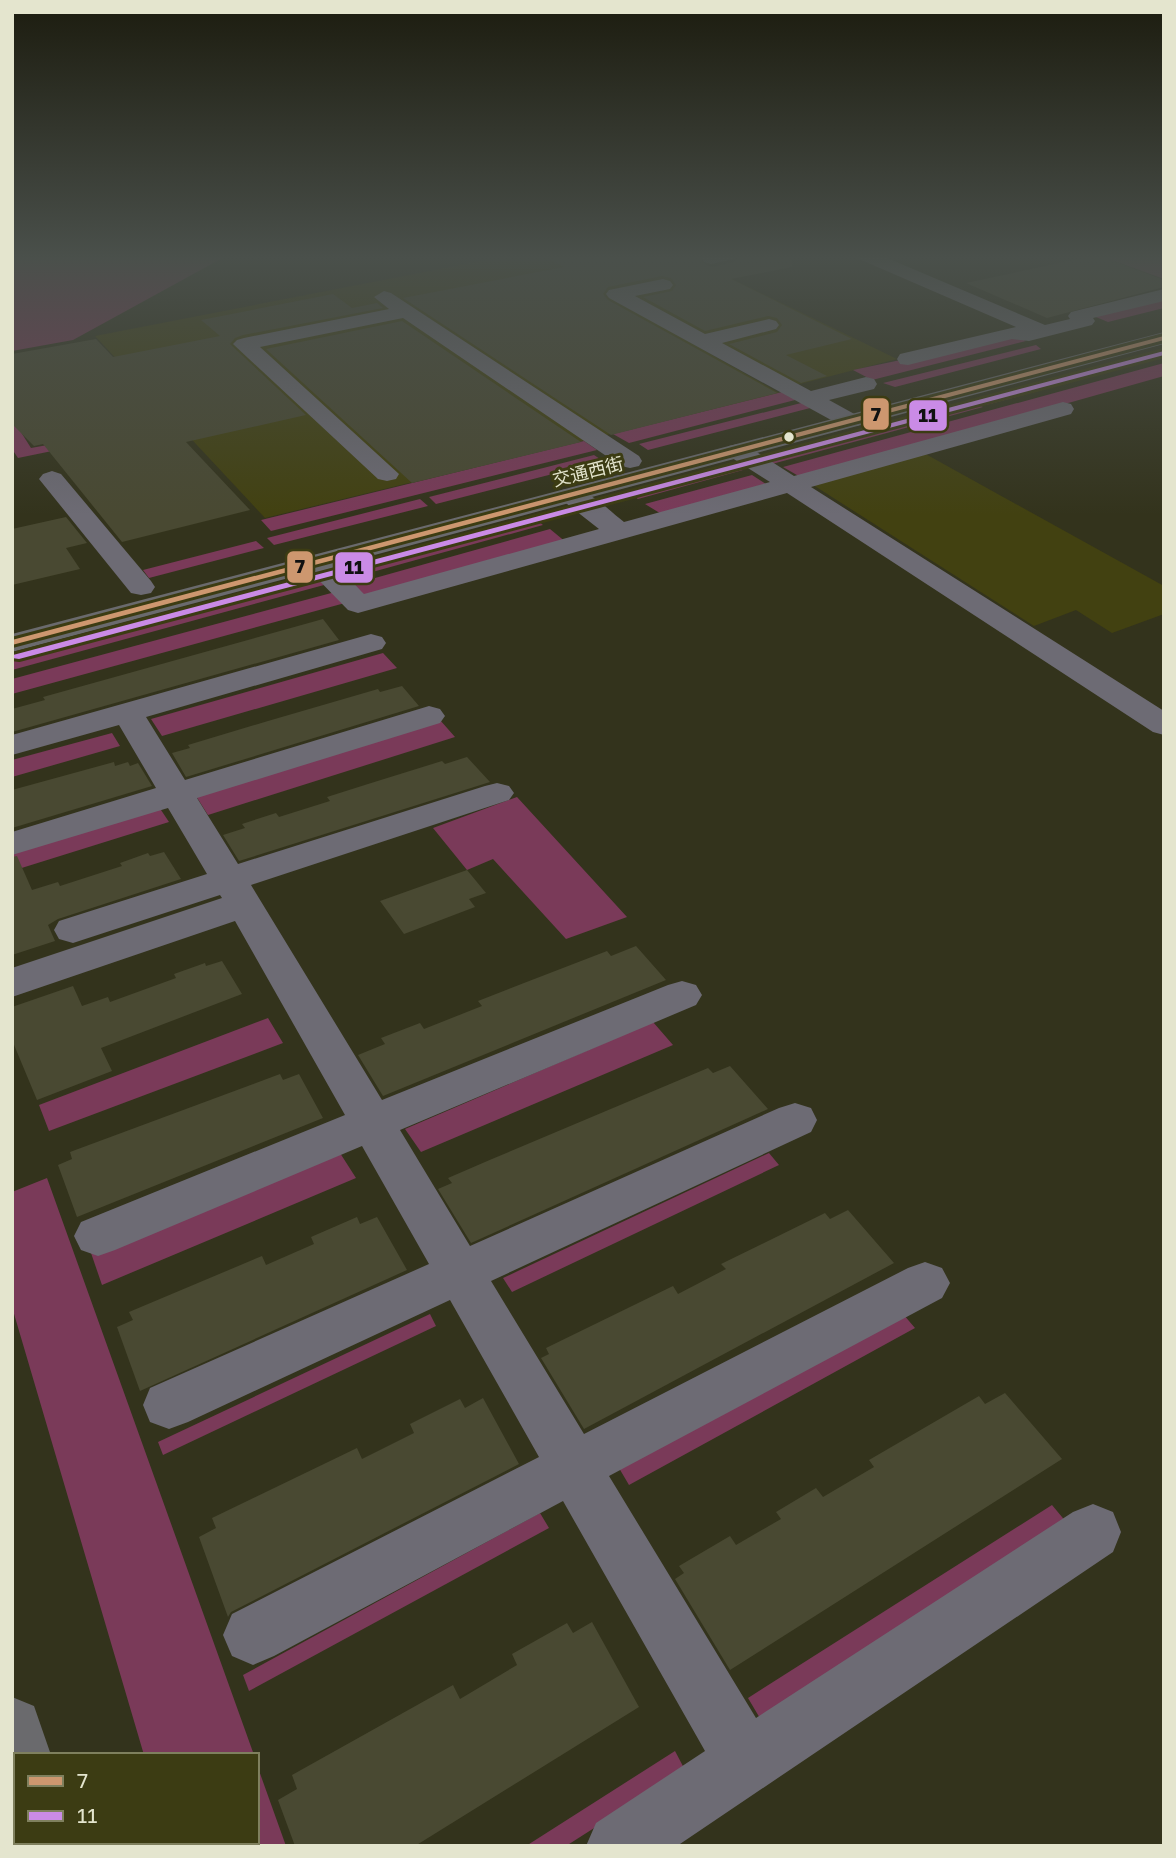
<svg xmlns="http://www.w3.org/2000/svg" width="1176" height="1858" font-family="'Golos Text','Noto Sans SC',sans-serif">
<rect width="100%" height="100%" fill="#33331c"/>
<path fill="#424111" d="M 512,255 L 689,255 L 706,263 L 703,265 L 897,359 L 796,385 L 644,316 L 779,393 L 265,518 L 95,336 Z
M 922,452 L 1164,586 L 1164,614 L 1112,633 L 1076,610 L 1034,626 L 810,483 Z"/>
<path fill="#7a3a59" d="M 12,255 L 228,255 L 73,340 L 12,351 Z
M 1098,255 L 1164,255 L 1164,279 Z
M 1164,297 L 1164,308 L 1108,322 L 1091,315 Z
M 1015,336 L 1026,341 L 872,380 L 853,370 Z
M 1036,345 L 1041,349 L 895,387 L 883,383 Z
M 1164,363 L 1164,376 L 802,478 L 783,467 Z
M 1084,371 L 1094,376 L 986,405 L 977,400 Z
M 786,391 L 799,399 L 629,443 L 613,434 Z
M 805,402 L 814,407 L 648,450 L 639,444 Z
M 972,402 L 983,407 L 772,464 L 768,461 L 773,457 Z
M 12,418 L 31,448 L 53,444 L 57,450 L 18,458 L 12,449 Z
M 584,441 L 597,450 L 271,531 L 261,520 Z
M 594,455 L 603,461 L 436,504 L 429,497 Z
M 736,465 L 743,470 L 638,499 L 630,494 Z
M 752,475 L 769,486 L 663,515 L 645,504 Z
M 420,499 L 428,506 L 274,545 L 267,538 Z
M 536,519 L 543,525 L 347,579 L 340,572 Z
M 550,529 L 567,543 L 364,599 L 350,585 Z
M 256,541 L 264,548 L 149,578 L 143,570 Z
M 317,577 L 324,585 L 12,670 L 12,660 Z
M 335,592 L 345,603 L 12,694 L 12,679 Z
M 383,653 L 397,668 L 162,736 L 151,719 Z
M 440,720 L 455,737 L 208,815 L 196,796 Z
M 112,733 L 120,746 L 12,777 L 12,760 Z
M 517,797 L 627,917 L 566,939 L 493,859 L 467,870 L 433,828 Z
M 159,807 L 169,822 L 12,871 L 12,851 Z
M 268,1018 L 283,1043 L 49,1131 L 39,1105 Z
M 653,1022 L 673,1045 L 421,1152 L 405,1129 Z
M 340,1153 L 356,1178 L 102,1285 L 91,1253 Z
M 769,1153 L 779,1165 L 512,1292 L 503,1278 Z
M 47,1178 L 254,1755 L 144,1755 L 12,1307 L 12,1192 Z
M 430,1314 L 436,1326 L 163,1455 L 158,1442 Z
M 903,1314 L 915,1328 L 629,1485 L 619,1468 Z
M 1052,1505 L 1067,1523 L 761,1720 L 748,1698 Z
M 540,1513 L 549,1528 L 249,1691 L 243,1675 Z
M 675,1751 L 685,1770 L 566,1846 L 526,1846 Z
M 257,1765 L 286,1846 L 171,1846 L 170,1842 L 257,1842 Z"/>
<path fill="#494932" d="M 542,255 L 701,255 L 702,263 L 712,267 L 734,262 L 739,255 L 791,255 L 792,267 L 731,279 L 852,339 L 786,355 L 827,376 L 801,383 L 729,344 L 777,332 L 782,325 L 777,318 L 768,316 L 705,331 L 643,297 L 672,291 L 676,285 L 671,278 L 662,276 L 608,287 L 603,294 L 608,300 L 777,393 L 611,435 L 403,298 L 564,267 Z
M 1097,255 L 1164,280 L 1164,287 L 1047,318 L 966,283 Z
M 333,294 L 352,308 L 377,303 L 383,308 L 243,335 L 235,338 L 230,344 L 306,415 L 186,442 L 250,510 L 122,542 L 43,444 L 34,446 L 12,424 L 12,354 L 96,339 L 113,357 L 220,336 L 201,320 Z
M 402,321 L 581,442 L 412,483 L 266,349 Z
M 66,517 L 87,543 L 66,548 L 80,569 L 12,585 L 12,529 Z
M 323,619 L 339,640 L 12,732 L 12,709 L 45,700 L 43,697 Z
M 402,686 L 419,706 L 186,777 L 172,753 L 190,748 L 188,745 L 268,721 L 378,689 L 380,692 Z
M 467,757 L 490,782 L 239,861 L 223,835 L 245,828 L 242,824 L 276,813 L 279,817 L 330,801 L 327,797 L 368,784 L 442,761 L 445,764 Z
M 114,762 L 115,766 L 128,762 L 130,766 L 138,763 L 152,786 L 12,828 L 12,790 Z
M 164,852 L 181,879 L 58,919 L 48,925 L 55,941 L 12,955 L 12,857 L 17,856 L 32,890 L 58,882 L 60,886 L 122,866 L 120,863 L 148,853 L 150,856 Z
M 467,870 L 486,893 L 469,899 L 475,907 L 404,934 L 380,901 Z
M 636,946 L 666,980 L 383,1096 L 358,1055 L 385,1044 L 381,1038 L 420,1023 L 424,1029 L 482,1006 L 478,1001 L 524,983 L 607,951 L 611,956 Z
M 222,961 L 242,994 L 101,1048 L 112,1071 L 37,1100 L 12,1040 L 12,1007 L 73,986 L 82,1006 L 108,997 L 110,1002 L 176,978 L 174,974 L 205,963 L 206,966 Z
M 730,1066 L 768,1109 L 471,1243 L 438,1189 L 452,1183 L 448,1178 L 492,1159 L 708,1068 L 713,1073 Z
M 280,1074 L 283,1080 L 299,1074 L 323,1118 L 77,1217 L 58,1165 L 72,1159 L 70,1152 Z
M 848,1210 L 894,1263 L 584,1429 L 541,1358 L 549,1354 L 546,1348 L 673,1286 L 678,1294 L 726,1269 L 721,1264 L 825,1213 L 830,1219 Z
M 357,1217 L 360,1224 L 377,1217 L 407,1270 L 140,1391 L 117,1327 L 133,1320 L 129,1312 L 262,1256 L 266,1265 L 314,1244 L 311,1237 Z
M 1005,1393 L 1062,1459 L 730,1670 L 675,1579 L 684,1573 L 679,1566 L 730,1536 L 736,1545 L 781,1519 L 776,1512 L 816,1488 L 823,1497 L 874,1467 L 869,1460 L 979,1396 L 985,1404 Z
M 483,1398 L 519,1464 L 231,1612 L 228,1617 L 199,1537 L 216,1528 L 212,1518 L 357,1448 L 362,1459 L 414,1433 L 410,1424 L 460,1399 L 465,1408 Z
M 592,1622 L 639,1707 L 415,1846 L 295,1846 L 278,1800 L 297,1789 L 292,1775 L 453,1685 L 460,1699 L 517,1665 L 512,1654 L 567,1623 L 573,1633 Z"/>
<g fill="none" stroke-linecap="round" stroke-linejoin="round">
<path fill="#6d6b74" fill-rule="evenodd" d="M 704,255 L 736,255 L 733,259 L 711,264 L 704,262 L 702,258 Z
M 856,255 L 880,255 L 1045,325 L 1070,319 L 1068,316 L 1071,312 L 1164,289 L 1164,301 L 1093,318 L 1095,321 L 1092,325 L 1029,341 L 1012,339 L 908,365 L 900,364 L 897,359 L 900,354 L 1016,327 L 859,259 Z
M 663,279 L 670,281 L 673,285 L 670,289 L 635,296 L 705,334 L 769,319 L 776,321 L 779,325 L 776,329 L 722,343 L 811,391 L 866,377 L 874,379 L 877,384 L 874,389 L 829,400 L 858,416 L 862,421 L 858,426 L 842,426 L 609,298 L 606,294 L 609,290 Z
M 384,291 L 391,293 L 639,456 L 642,461 L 639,466 L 630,468 L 621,466 L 403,318 L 260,347 L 399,474 L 396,479 L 387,481 L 378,479 L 233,344 L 237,340 L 244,338 L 389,309 L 374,297 Z
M 1063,402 L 1071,404 L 1074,409 L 1071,414 L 811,487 L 1164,711 L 1164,735 L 1153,732 L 787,493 L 358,613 L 348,610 L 302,563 L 306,557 C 330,551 348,578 364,594 L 599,529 L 562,500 L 558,495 L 562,490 C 585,484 607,509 624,522 L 770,482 L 729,456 L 726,451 L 729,446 L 738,444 L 747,446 L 794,476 Z
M 52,471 L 61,474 L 151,581 L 155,587 L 151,593 L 141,595 L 131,593 L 39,479 L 43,474 Z
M 371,634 L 382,637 L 386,643 L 382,649 L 146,717 L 185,780 L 429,706 L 440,709 L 445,716 L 440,723 L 197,798 L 238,864 L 485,786 L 497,783 L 509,786 L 514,793 L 509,800 L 251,885 L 382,1100 L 668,985 L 682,981 L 696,985 L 702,995 L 696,1005 L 400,1130 L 470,1246 L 779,1108 L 795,1103 L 811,1108 L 817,1120 L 811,1132 L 491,1281 L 584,1434 L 908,1268 L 925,1262 L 942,1268 L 950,1283 L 942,1298 L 609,1476 L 756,1718 L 1073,1512 L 1093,1504 L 1113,1512 L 1121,1532 L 1113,1552 L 677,1846 L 586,1846 L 596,1823 L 705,1751 L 563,1501 L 274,1656 L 253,1665 L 232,1656 L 223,1635 L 232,1614 L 539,1457 L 450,1300 L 188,1422 L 169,1429 L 150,1422 L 143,1405 L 150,1388 L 429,1264 L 362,1146 L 115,1250 L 98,1256 L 81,1250 L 74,1236 L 81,1222 L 345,1115 L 235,921 L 12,997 L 12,968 L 222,898 L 220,895 L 73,943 L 59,939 L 54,930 L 59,921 L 207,874 L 168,808 L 12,855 L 12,832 L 156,788 L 119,725 L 12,755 L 12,735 Z"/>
<path fill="#6a6a6d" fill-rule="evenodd" d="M 1164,332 L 1164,344 L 12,652 L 12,634 Z
M 12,1697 L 34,1706 L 51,1755 L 16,1755 L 16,1785 L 12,1784 Z
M 16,1821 L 16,1842 L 73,1842 L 74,1846 L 12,1846 L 12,1830 Z"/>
<defs>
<path id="bus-1" d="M 1164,336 L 1164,340 L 12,645 L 12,640 Z"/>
<path id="bus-2" d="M 1164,351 L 1164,355 L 19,659 L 12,658 L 13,655 Z"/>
</defs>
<use href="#bus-1" stroke="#3c3c13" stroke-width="6"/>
<use href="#bus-2" stroke="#3c3c13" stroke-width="6"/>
<use href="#bus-1" fill="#cd976f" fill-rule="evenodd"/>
<use href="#bus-2" fill="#ca8be6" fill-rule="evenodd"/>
</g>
<linearGradient id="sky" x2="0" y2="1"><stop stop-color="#1c1c0f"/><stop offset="0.5" stop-color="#4a504b"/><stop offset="1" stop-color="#4a504b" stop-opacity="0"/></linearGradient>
<rect width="1176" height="515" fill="url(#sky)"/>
<circle fill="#e4e5ce" stroke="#3c3c13" stroke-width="2.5" cx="789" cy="437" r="6"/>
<g text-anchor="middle" stroke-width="6" stroke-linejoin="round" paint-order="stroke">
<g font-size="18" fill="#e4e5ce" stroke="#3c3c13">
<text transform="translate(588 472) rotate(-14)" y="6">交通西街</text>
</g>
</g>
<g stroke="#3c3c13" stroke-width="2.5">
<rect x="862" y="397" width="28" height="34" rx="7" fill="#cd976f"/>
<rect x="908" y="399" width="40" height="33" rx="7" fill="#ca8be6"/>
<rect x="286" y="550" width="28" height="34" rx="7" fill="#cd976f"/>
<rect x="334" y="551" width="40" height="33" rx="7" fill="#ca8be6"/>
</g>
<g font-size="19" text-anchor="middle" font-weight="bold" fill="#111">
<text x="876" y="421">7</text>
<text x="928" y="422">11</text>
<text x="300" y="573">7</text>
<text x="354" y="574">11</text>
</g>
<rect width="1176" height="1858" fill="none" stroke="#e4e5ce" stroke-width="28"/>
<rect x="14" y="1753" width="245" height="91" fill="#3c3c13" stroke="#7f805e" stroke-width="2"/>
<rect x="28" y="1776" width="35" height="10" fill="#cd976f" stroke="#7f805e" stroke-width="2"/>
<text x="77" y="1788" font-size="21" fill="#e4e5ce">7</text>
<rect x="28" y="1811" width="35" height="10" fill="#ca8be6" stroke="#7f805e" stroke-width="2"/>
<text x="77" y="1823" font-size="21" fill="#e4e5ce">11</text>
</svg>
